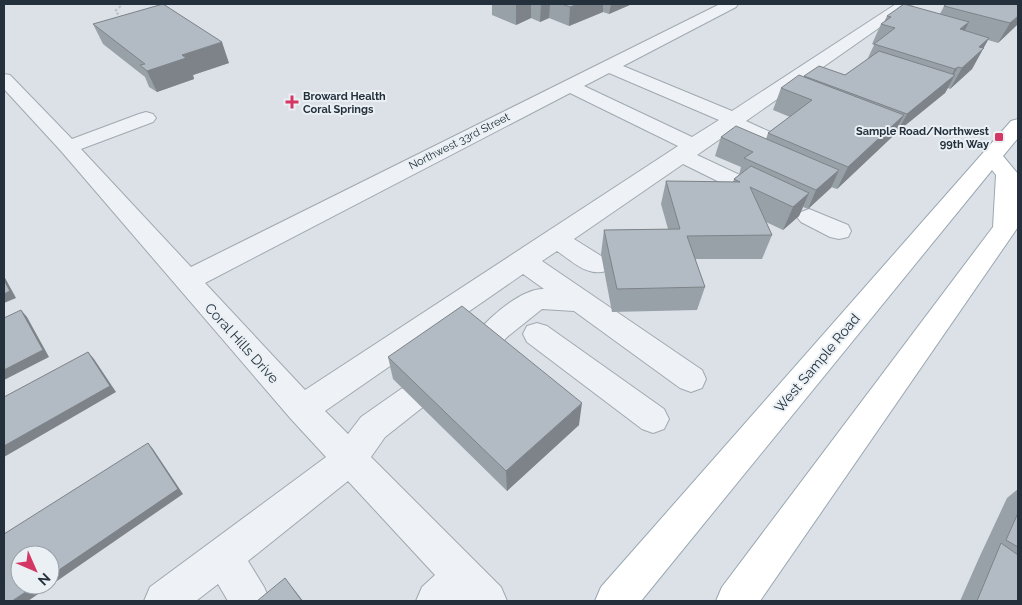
<svg xmlns="http://www.w3.org/2000/svg" width="1022" height="605" font-family="Raleway,sans-serif">
<rect width="100%" height="100%" fill="#dbe1e6"/>
<g fill="none" stroke-linecap="round" stroke-linejoin="round">
<defs>
<path id="minor" d="M 720,4 L 738,4 L 736,7 L 623,66 L 732,111 L 896,4 L 913,4 L 746,121 L 779,136 L 782,140 L 779,144 C 764,148 747,136 733,130 L 697,155 L 774,191 L 777,196 L 774,201 L 766,203 L 758,201 L 683,164 L 574,239 L 606,259 L 610,265 L 606,271 C 587,277 572,261 557,251 L 542,261 L 702,370 L 706,379 L 702,388 L 691,392 L 680,388 L 574,311 L 542,309 L 507,337 L 493,353 L 483,356 L 473,353 L 468,345 C 480,324 520,288 544,289 L 523,274 L 325,411 L 348,434 L 361,417 L 401,389 L 412,385 L 423,389 L 428,398 L 423,407 L 385,437 L 371,457 L 501,587 L 507,601 L 416,601 L 422,587 L 435,575 L 348,481 L 248,561 L 264,587 L 270,601 L 228,601 L 218,584 L 196,601 L 144,601 L 150,587 L 326,457 L 291,419 L 61,151 L 4,89 L 4,74 L 10,75 L 72,139 L 139,114 L 146,112 L 153,114 L 156,118 L 153,122 L 81,149 L 191,267 ZM 609,73 L 719,120 L 692,137 L 584,86 ZM 570,93 L 678,146 L 305,390 L 205,283 Z
M 809,209 L 848,225 L 851,231 L 848,237 L 839,239 L 830,237 L 801,222 L 797,217 L 801,212 Z
M 537,323 L 547,326 L 664,409 L 669,419 L 664,429 L 653,433 L 642,429 L 527,342 L 523,334 L 527,326 Z"/>
<path id="major" d="M 1018,119 L 1018,138 L 1003,156 L 1018,174 L 1018,227 L 760,601 L 716,601 L 722,587 L 993,227 L 996,175 L 992,170 L 641,601 L 595,601 L 601,587 L 1011,121 Z"/>
</defs>
<use href="#minor" stroke="#a0a9b0" stroke-width="2"/>
<use href="#major" stroke="#9aa7b2" stroke-width="2"/>
<path stroke="#b9bfc5" stroke-width="2" stroke-dasharray="2.5 2.5" stroke-linecap="butt" d="M 122,18 L 115,11 L 123,4"/>
<use href="#minor" fill="#eef1f5" fill-rule="evenodd"/>
<use href="#major" fill="#fff" fill-rule="evenodd"/>
</g>
<path fill="#99a1a8" d="M 492,4 L 632,4 L 609,14 L 603,12 L 569,26 L 549,18 L 540,22 L 531,18 L 516,25 L 492,15 Z
M 944,6 L 1018,24 L 998,43 L 988,40 L 972,69 L 950,89 L 948,88 L 945,93 L 897,132 L 895,131 L 892,137 L 837,189 L 831,187 L 808,209 L 803,207 L 799,216 L 783,230 L 766,222 L 772,235 L 762,259 L 695,259 L 705,287 L 697,310 L 612,312 L 601,254 L 604,230 L 668,229 L 661,204 L 666,181 L 733,182 L 734,179 L 739,175 L 741,167 L 715,156 L 721,137 L 766,139 L 768,133 L 790,117 L 773,110 L 781,88 L 803,77 L 845,75 L 867,60 L 874,45 L 872,44 L 881,24 L 884,22 L 887,16 L 940,14 Z
M 93,24 L 229,63 L 193,75 L 194,79 L 157,92 L 149,87 L 145,77 L 103,44 Z
M 388,357 L 579,425 L 507,491 L 393,379 Z
M 1018,489 L 1018,601 L 960,601 L 979,558 L 1007,498 Z"/>
<path fill="#7d8388" d="M 519,4 L 531,4 L 531,18 L 516,25 L 516,5 Z
M 541,4 L 550,4 L 549,18 L 540,22 Z
M 578,4 L 603,4 L 603,12 L 569,26 L 570,7 Z
M 611,4 L 632,4 L 609,14 Z
M 1018,16 L 1018,24 L 998,43 L 1010,23 Z
M 969,22 L 959,42 L 960,29 Z
M 989,38 L 972,69 L 950,89 L 962,68 L 979,47 Z
M 222,42 L 229,63 L 193,75 L 194,79 L 157,92 L 147,71 L 182,55 Z
M 958,67 L 951,79 L 955,75 L 945,93 L 897,132 L 907,114 L 949,80 L 955,69 Z
M 904,115 L 892,137 L 837,189 L 848,167 Z
M 839,170 L 831,188 L 808,209 L 816,190 Z
M 809,193 L 799,216 L 783,230 L 793,207 Z
M 4,276 L 16,298 L 4,303 Z
M 21,310 L 27,317 L 49,357 L 4,380 L 4,370 Z
M 88,352 L 94,359 L 116,392 L 4,457 L 4,446 Z
M 582,403 L 579,425 L 507,491 L 506,471 Z
M 148,443 L 153,449 L 183,494 L 28,601 L 12,601 L 36,585 L 50,585 L 50,576 Z
M 285,578 L 296,592 L 303,601 L 302,601 Z"/>
<path fill="#b2bbc3" stroke="#7d8388" d="M 163,4 L 222,42 L 182,55 L 186,58 L 147,71 L 140,65 L 145,64 L 93,24 Z
M 562,4 L 578,4 L 570,7 Z
M 904,4 L 969,22 L 960,29 L 989,38 L 979,47 L 984,48 L 962,68 L 958,67 L 955,69 L 874,44 L 895,28 L 881,24 L 891,17 L 887,16 Z
M 947,4 L 1018,4 L 1018,16 L 1010,23 L 944,6 Z
M 879,51 L 955,75 L 907,114 L 804,76 L 819,66 L 845,75 Z
M 799,75 L 904,115 L 848,167 L 768,133 L 812,100 L 781,88 Z
M 736,126 L 839,170 L 816,190 L 744,158 L 753,152 L 721,137 Z
M 751,166 L 809,193 L 793,207 L 750,187 L 772,235 L 687,236 L 705,287 L 617,289 L 604,230 L 680,229 L 666,181 L 740,182 L 734,179 Z
M 4,280 L 10,291 L 4,294 Z
M 462,306 L 582,403 L 506,471 L 388,357 Z
M 21,310 L 43,350 L 4,370 L 4,318 Z
M 88,352 L 110,386 L 4,446 L 4,397 Z
M 148,443 L 178,489 L 50,576 L 50,555 L 20,555 L 20,585 L 36,585 L 12,601 L 4,601 L 4,534 Z
M 1018,513 L 1018,547 L 1006,540 Z
M 1001,543 L 1018,555 L 1018,601 L 977,601 Z
M 285,578 L 302,601 L 257,601 Z"/>
<g fill="#d43764" stroke="#eaf0f4" stroke-width="2">
<path d="M289.5 94.5h5v5h5v5h-5v5h-5v-5h-5v-5h5z"/>
<rect x="994" y="132" width="10" height="10" rx="2.5"/>
</g>
<g text-anchor="middle" stroke-width="4" stroke-linejoin="round" paint-order="stroke">
<g font-size="11" font-weight="bold" fill="#24313d" stroke="#eaf0f4" text-anchor="start">
<text x="303" y="100">Broward Health<tspan x="303" dy="13">Coral Springs</tspan></text>
<text x="989" y="135" text-anchor="end">Sample Road/Northwest<tspan x="989" dy="13">99th Way</tspan></text>
</g>
<g font-size="11" fill="#24313d" stroke="#eaf0f4">
<text transform="translate(459 141) rotate(-27)" y="4">Northwest 33rd Street</text>
</g>
<g font-size="14" fill="#24313d" stroke="#eaf0f4">
<text transform="translate(242 343) rotate(48)" y="5">Coral Hills Drive</text>
<text transform="translate(817 363) rotate(-50)" y="5">West Sample Road</text>
</g>
</g>
<rect width="1022" height="605" fill="none" stroke="#24313d" stroke-width="10"/>
<g transform="translate(35 570) rotate(135)"><circle r="24" fill="#eaf0f4" stroke="#9ba4ab"/>
<path d="M0-4L9 19L0 12L-9 19Z" fill="#d43764"/>
<text y="-8" font-size="14" font-weight="bold" text-anchor="middle" fill="#24313d">N</text>
</g>
</svg>
